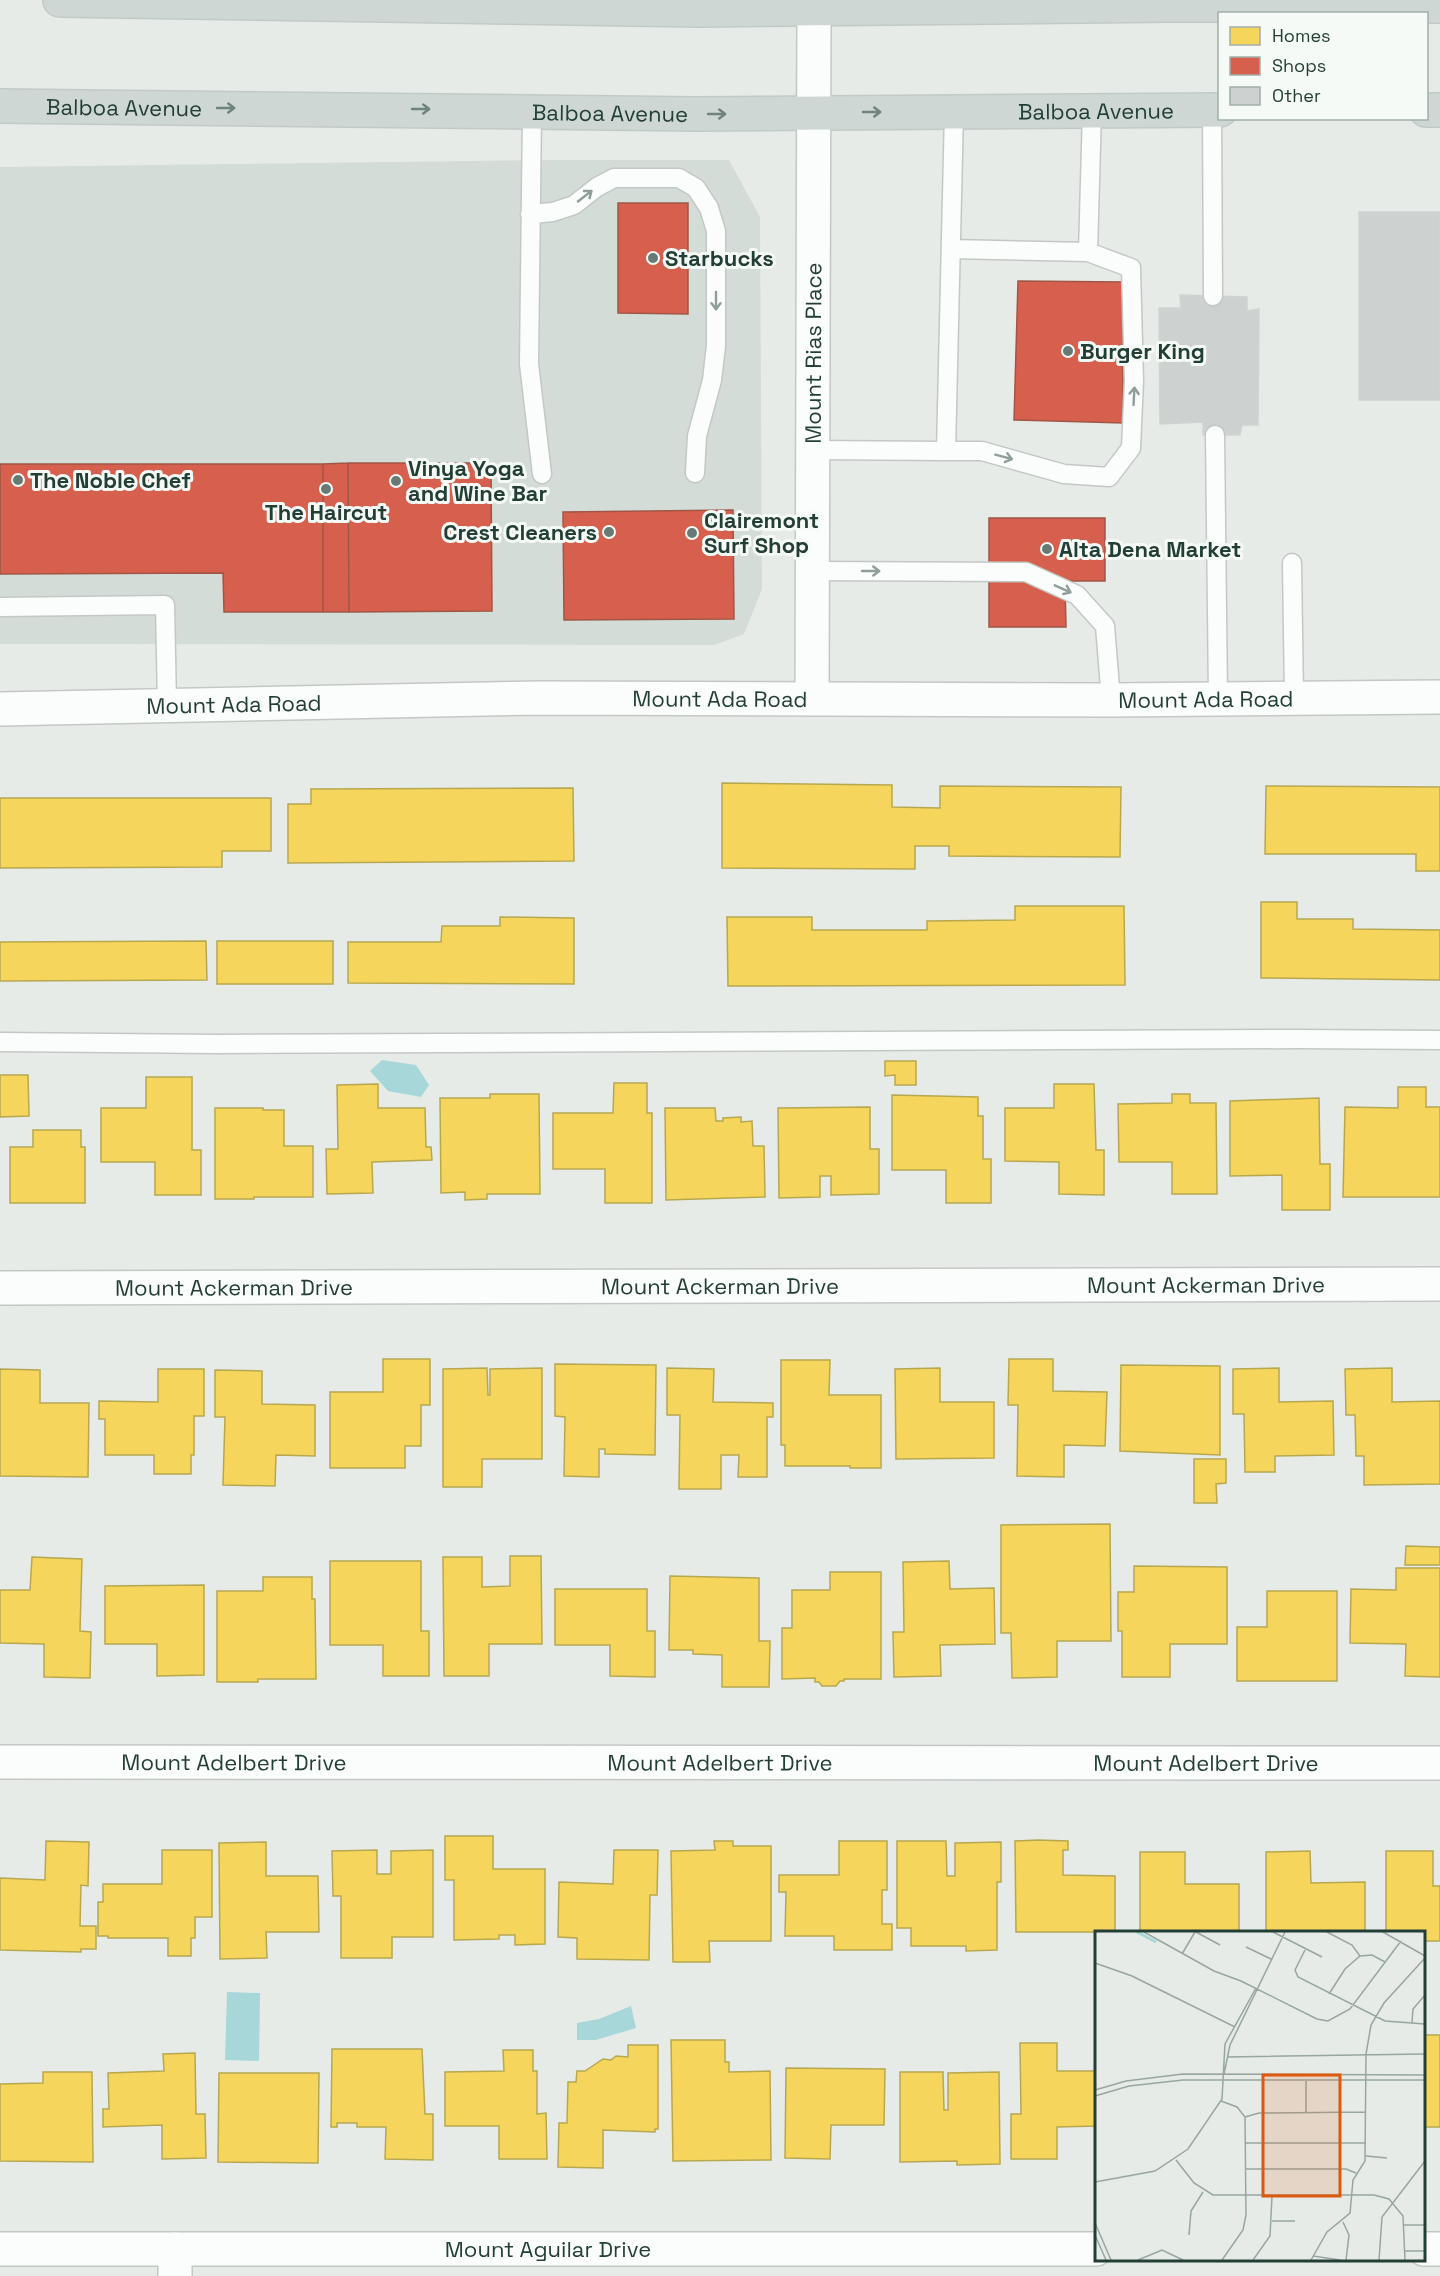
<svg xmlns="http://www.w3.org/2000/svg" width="1440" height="2276" font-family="'Space Grotesk',sans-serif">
<rect width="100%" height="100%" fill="#e6ebe8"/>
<path fill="#d4dcd8" d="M 551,160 L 729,160 L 760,217 L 762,589 L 744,634 L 714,645 L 0,644 L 0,167 Z"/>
<path fill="#a7d7d9" d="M 382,1060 L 416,1065 L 429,1085 L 421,1097 L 388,1091 L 370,1071 Z
M 227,1992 L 260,1993 L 259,2061 L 225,2060 Z
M 631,2006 L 636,2028 L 596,2040 L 577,2040 L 577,2023 L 599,2019 Z"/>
<path fill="#f6d55c" stroke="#b7a850" stroke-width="1.5" d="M 722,783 L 892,785 L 892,807 L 940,808 L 940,786 L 1121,787 L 1120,857 L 949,856 L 949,846 L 915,846 L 915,869 L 722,868 Z
M 1266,786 L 1440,787 L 1440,871 L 1416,871 L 1416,854 L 1265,854 Z
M 573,788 L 574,861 L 288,863 L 288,804 L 311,804 L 311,789 Z
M 0,798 L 271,798 L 271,851 L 222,851 L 222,867 L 0,868 Z
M 1261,902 L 1297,902 L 1297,919 L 1353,919 L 1353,929 L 1440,930 L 1440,980 L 1261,978 Z
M 1015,906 L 1124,906 L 1125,985 L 728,986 L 727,917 L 812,917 L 812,930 L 927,930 L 927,921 L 1015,920 Z
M 500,917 L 574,918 L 574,984 L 348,983 L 348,942 L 441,942 L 442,926 L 500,926 Z
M 206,941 L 207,980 L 0,981 L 0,942 Z
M 217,941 L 333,941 L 333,984 L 217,984 Z
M 885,1061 L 916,1061 L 916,1085 L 895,1085 L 895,1075 L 885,1076 Z
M 0,1075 L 28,1075 L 29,1116 L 0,1117 Z
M 146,1077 L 192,1077 L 192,1150 L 201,1150 L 201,1195 L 155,1195 L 155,1162 L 101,1162 L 101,1108 L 146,1108 Z
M 614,1083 L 647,1083 L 647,1113 L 652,1113 L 652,1203 L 605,1203 L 605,1169 L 553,1169 L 553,1113 L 613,1113 Z
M 378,1084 L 378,1108 L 425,1108 L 426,1147 L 431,1147 L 432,1160 L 372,1162 L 373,1193 L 327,1194 L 326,1149 L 338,1149 L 337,1085 Z
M 1054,1084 L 1094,1084 L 1096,1150 L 1104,1150 L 1104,1195 L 1059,1194 L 1059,1162 L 1005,1161 L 1005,1108 L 1054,1108 Z
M 1398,1087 L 1426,1087 L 1426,1107 L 1440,1107 L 1440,1197 L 1343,1197 L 1345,1107 L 1398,1108 Z
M 490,1094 L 539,1094 L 540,1194 L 487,1194 L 487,1199 L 465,1200 L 465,1192 L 441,1193 L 440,1098 L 490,1098 Z
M 1172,1094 L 1190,1094 L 1190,1103 L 1216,1103 L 1217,1194 L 1172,1194 L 1172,1162 L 1119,1162 L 1118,1104 L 1172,1103 Z
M 892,1095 L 978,1097 L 978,1116 L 983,1116 L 983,1159 L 991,1159 L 991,1203 L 946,1203 L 946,1170 L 892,1170 Z
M 1319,1098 L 1320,1164 L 1330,1164 L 1330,1210 L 1282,1210 L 1282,1175 L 1230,1176 L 1230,1101 Z
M 870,1107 L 870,1149 L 879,1149 L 879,1194 L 831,1195 L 831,1176 L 820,1176 L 820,1197 L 779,1198 L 778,1108 Z
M 215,1108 L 263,1108 L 263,1110 L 284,1110 L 284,1146 L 313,1146 L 313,1197 L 254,1197 L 254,1199 L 215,1199 Z
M 665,1108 L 715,1108 L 716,1121 L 723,1121 L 723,1118 L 741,1117 L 741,1122 L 752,1121 L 753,1146 L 764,1146 L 765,1197 L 666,1200 Z
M 33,1130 L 81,1130 L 81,1147 L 85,1147 L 85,1203 L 10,1203 L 10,1147 L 33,1147 Z
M 383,1359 L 430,1359 L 430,1405 L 421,1405 L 421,1446 L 405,1446 L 405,1468 L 330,1468 L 330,1392 L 383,1392 Z
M 1009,1359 L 1053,1359 L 1053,1391 L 1107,1392 L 1105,1446 L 1064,1445 L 1064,1477 L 1017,1476 L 1018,1405 L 1008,1405 Z
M 781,1360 L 830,1360 L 829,1395 L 881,1395 L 881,1468 L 850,1468 L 850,1466 L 785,1466 L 785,1445 L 781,1445 Z
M 555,1364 L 656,1365 L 655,1455 L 605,1454 L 605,1449 L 599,1449 L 599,1477 L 564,1476 L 565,1417 L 555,1416 Z
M 1121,1365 L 1220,1366 L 1220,1455 L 1120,1451 Z
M 487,1368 L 488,1395 L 490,1395 L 490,1369 L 542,1368 L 542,1459 L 482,1459 L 482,1487 L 443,1487 L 443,1369 Z
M 667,1368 L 714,1369 L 713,1402 L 773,1403 L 773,1417 L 767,1417 L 767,1477 L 738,1477 L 739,1455 L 721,1455 L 721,1489 L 679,1489 L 680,1415 L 667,1415 Z
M 940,1368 L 940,1402 L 994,1402 L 994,1458 L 896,1459 L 895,1369 Z
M 1279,1368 L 1279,1402 L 1333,1401 L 1334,1455 L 1275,1456 L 1275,1472 L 1245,1472 L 1244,1414 L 1233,1414 L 1233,1369 Z
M 1392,1368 L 1392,1402 L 1440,1401 L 1440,1484 L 1364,1485 L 1364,1456 L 1356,1456 L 1355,1415 L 1346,1415 L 1345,1369 Z
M 0,1369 L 40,1370 L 40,1403 L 89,1403 L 88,1477 L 0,1476 Z
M 158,1369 L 204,1369 L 204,1416 L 194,1416 L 194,1455 L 191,1455 L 191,1474 L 154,1474 L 154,1455 L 105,1455 L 105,1419 L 99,1419 L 99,1401 L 158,1402 Z
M 215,1370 L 262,1371 L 262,1404 L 315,1405 L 315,1456 L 276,1455 L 275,1486 L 223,1485 L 225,1417 L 215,1417 Z
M 1194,1459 L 1226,1459 L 1226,1483 L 1216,1484 L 1217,1503 L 1194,1503 Z
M 1110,1524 L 1111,1641 L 1057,1641 L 1057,1677 L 1012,1678 L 1011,1633 L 1001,1633 L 1001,1525 Z
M 1406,1546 L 1440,1547 L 1440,1565 L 1405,1565 Z
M 510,1556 L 541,1556 L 542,1644 L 489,1644 L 489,1676 L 444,1676 L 443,1557 L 482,1557 L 482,1587 L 510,1586 Z
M 32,1557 L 82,1559 L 80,1631 L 91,1632 L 90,1678 L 44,1677 L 44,1644 L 0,1643 L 0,1590 L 30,1590 Z
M 330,1561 L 421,1561 L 421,1631 L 429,1631 L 429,1676 L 383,1676 L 383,1645 L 330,1645 Z
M 949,1561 L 950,1589 L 994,1588 L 995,1644 L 940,1645 L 941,1676 L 894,1677 L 893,1632 L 904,1632 L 903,1562 Z
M 1134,1566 L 1227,1567 L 1227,1644 L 1170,1644 L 1170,1677 L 1122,1677 L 1122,1631 L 1118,1631 L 1118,1592 L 1134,1592 Z
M 1396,1568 L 1440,1568 L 1440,1677 L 1405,1676 L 1406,1644 L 1350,1643 L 1351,1589 L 1396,1590 Z
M 830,1572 L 881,1572 L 881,1679 L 844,1679 L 844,1681 L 840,1681 L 836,1686 L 822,1686 L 819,1682 L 815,1682 L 815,1678 L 782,1679 L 782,1628 L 792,1628 L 792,1590 L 830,1590 Z
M 670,1576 L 759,1578 L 759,1641 L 770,1641 L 769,1687 L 722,1687 L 722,1655 L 693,1654 L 693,1650 L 669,1650 Z
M 263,1577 L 312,1577 L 312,1599 L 315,1599 L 316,1679 L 258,1679 L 258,1682 L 217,1682 L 217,1591 L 263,1591 Z
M 204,1585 L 204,1675 L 157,1676 L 157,1644 L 105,1644 L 105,1586 Z
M 555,1589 L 647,1589 L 647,1631 L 655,1631 L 655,1677 L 610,1676 L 610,1645 L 555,1645 Z
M 1267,1591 L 1337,1591 L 1337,1681 L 1237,1681 L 1237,1627 L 1267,1627 Z
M 445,1836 L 493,1836 L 493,1869 L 545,1869 L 545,1944 L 515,1945 L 515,1935 L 499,1935 L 499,1939 L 454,1940 L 454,1880 L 445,1880 Z
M 1038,1840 L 1068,1841 L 1068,1850 L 1063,1850 L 1063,1875 L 1115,1876 L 1115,1932 L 1016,1932 L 1015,1841 Z
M 46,1841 L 89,1842 L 88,1886 L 81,1885 L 80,1926 L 96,1926 L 96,1949 L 81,1949 L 81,1952 L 0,1950 L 0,1878 L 45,1880 Z
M 714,1841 L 733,1841 L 733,1846 L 771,1846 L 771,1941 L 709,1941 L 710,1962 L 673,1962 L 671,1851 L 715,1850 Z
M 839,1841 L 887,1841 L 887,1890 L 882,1890 L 882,1924 L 892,1924 L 892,1950 L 834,1950 L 834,1936 L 785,1936 L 786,1892 L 779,1892 L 779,1875 L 839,1875 Z
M 897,1841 L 946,1841 L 947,1876 L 955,1876 L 955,1843 L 1001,1842 L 1001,1882 L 997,1882 L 997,1950 L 966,1951 L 966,1946 L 911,1946 L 911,1928 L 897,1928 Z
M 266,1842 L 266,1876 L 318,1876 L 319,1932 L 266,1932 L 267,1958 L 220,1959 L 219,1843 Z
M 162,1850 L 212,1850 L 212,1917 L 195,1917 L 195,1938 L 191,1938 L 191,1956 L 168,1956 L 168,1938 L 108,1938 L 108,1936 L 98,1936 L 98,1902 L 103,1902 L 103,1884 L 162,1884 Z
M 377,1850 L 377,1874 L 391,1874 L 391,1851 L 433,1850 L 433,1937 L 392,1937 L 392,1958 L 341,1958 L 341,1896 L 333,1896 L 332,1851 Z
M 614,1850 L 658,1850 L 657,1895 L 650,1895 L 649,1960 L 577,1959 L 577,1938 L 558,1937 L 559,1882 L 613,1884 Z
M 1310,1851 L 1311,1883 L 1365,1882 L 1365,1932 L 1266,1932 L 1266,1852 Z
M 1386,1851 L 1433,1851 L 1433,1886 L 1440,1886 L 1440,1941 L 1424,1941 L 1424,1932 L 1386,1932 Z
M 1140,1852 L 1185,1852 L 1185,1884 L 1239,1884 L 1239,1932 L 1140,1932 Z
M 1424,2035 L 1440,2035 L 1440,2127 L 1424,2127 Z
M 671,2040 L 725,2040 L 725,2062 L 729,2062 L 729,2072 L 770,2071 L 771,2160 L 673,2161 Z
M 1020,2043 L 1057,2043 L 1057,2071 L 1096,2071 L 1096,2126 L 1057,2127 L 1057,2159 L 1011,2159 L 1011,2114 L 1021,2114 Z
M 628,2045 L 658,2045 L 658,2129 L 655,2129 L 655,2132 L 603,2130 L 603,2168 L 558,2167 L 559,2123 L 567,2123 L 568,2082 L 576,2082 L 577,2071 L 585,2071 L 603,2059 L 611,2060 L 616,2056 L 628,2057 Z
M 332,2049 L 422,2049 L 425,2114 L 433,2114 L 433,2160 L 385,2159 L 386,2127 L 357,2127 L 357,2123 L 337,2123 L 337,2127 L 331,2127 Z
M 503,2050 L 533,2050 L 533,2071 L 537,2071 L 537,2114 L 546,2113 L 547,2159 L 499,2159 L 499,2126 L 445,2126 L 445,2072 L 504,2071 Z
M 195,2053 L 196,2114 L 205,2114 L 206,2158 L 162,2159 L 162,2125 L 103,2127 L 103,2109 L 109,2109 L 108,2073 L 164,2071 L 163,2054 Z
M 786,2068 L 885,2069 L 884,2125 L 831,2125 L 830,2159 L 785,2158 Z
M 43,2072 L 92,2072 L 93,2162 L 0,2161 L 0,2084 L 43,2083 Z
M 900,2072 L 943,2072 L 944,2110 L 948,2110 L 948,2073 L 999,2072 L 1000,2164 L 957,2165 L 957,2161 L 900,2162 Z
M 219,2073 L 319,2073 L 318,2163 L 218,2162 Z"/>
<path fill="#d6604d" stroke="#a05646" stroke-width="1.5" d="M 618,203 L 688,203 L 688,314 L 618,313 Z
M 1018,281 L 1123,282 L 1123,423 L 1014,420 Z
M 348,463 L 491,463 L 492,611 L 349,612 Z
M 348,463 L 349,612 L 323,612 L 323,464 Z
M 0,464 L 323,464 L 323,612 L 224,612 L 223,573 L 0,574 Z
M 733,510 L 734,619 L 564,620 L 563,512 Z
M 989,518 L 1105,518 L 1105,581 L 1065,581 L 1066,627 L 989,627 Z"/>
<path fill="#cdd2d0" stroke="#cfd4d1" stroke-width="1.5" d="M 1359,212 L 1440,212 L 1440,400 L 1359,400 Z
M 1180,295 L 1247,297 L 1247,311 L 1259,309 L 1258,425 L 1242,425 L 1240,435 L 1203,435 L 1203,422 L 1160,424 L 1159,308 L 1181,308 Z"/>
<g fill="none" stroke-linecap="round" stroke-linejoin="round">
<defs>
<path id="lane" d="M 532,110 L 529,364 L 542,474
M 1212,110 L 1213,296
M 530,214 L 553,212 L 574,205 L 597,187 L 614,178 L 679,178 L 696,188 L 709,208 L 716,231 L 716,346 L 712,380 L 697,436 L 695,473
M 951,249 L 1088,252 L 1092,110
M 1215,435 L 1218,699
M 813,450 L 946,451 L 954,111
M 946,451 L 982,451 L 1064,474 L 1109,477 L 1131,448 L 1134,381 L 1131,268 L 1088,252
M 1292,563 L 1294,698
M 813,571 L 1026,572 L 1077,595 L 1105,626 L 1111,700
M 0,607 L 165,605 L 167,705
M 0,1042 L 217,1044 L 1297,1039 L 1440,1040"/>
<g id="street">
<path id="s1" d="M 812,698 L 814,8"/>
<path id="s2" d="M 0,709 L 538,698 L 1111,700 L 1440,697"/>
<path id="s3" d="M 0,1288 L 1440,1284"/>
<path id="s4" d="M 0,1762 L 1440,1763"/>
<path d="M 175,2276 L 175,2249"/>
</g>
<g id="secondary">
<path id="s5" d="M 0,2249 L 1096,2249"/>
<path d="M 1424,2249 L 1440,2249"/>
</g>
<g id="primary">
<path d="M 60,0 L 699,10 L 1172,5 L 1440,6"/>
<path id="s6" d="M 0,106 L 696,114 L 1220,110"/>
<path d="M 1426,110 L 1440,110"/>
</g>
</defs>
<use href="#lane" stroke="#c3c8c5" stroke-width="21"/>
<use href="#street" stroke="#c3c8c5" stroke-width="36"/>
<use href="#secondary" stroke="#c1c9c5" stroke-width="36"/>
<use href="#primary" stroke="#c2cac7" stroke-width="36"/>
<use href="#lane" stroke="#fbfcfc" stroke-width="18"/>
<use href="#street" stroke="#fbfcfc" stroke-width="33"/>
<use href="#secondary" stroke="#fbfcfc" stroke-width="33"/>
<use href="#primary" stroke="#ced7d4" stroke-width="33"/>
</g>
<defs><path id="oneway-shaft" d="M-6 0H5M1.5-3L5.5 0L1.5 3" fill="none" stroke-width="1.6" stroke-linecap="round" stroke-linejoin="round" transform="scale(1.5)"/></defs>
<g stroke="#70837d">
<use href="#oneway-shaft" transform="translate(226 108)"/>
<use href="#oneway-shaft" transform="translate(421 109)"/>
<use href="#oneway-shaft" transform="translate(872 112)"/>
<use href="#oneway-shaft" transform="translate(717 114)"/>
</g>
<g stroke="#8f9e98">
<use href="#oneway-shaft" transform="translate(585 196) rotate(-38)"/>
<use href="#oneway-shaft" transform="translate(716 301) rotate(90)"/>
<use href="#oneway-shaft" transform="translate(1134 396) rotate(-87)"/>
<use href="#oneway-shaft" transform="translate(1004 457) rotate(15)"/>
<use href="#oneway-shaft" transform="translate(871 571)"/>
<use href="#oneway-shaft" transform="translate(1063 589) rotate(24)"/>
</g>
<g fill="#677b74" stroke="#f5faf7" stroke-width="2">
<circle cx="653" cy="258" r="6"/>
<circle cx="1068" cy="351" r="6"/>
<circle cx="18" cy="480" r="6"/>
<circle cx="396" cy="481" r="6"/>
<circle cx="326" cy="489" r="6"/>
<circle cx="609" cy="532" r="6"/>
<circle cx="692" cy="533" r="6"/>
<circle cx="1047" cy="549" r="6"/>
</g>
<g text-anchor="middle" stroke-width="6" stroke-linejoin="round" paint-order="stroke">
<g font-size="22" fill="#233f35" stroke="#f5faf7">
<text dy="8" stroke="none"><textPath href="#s6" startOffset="124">Balboa Avenue</textPath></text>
<text dy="8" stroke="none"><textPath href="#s6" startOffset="1096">Balboa Avenue</textPath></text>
<text dy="8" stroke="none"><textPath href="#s6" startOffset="610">Balboa Avenue</textPath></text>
<text dy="8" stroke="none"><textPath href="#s1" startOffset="345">Mount Rias Place</textPath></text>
<text dy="8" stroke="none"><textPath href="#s2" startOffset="720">Mount Ada Road</textPath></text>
<text dy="8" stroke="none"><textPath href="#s2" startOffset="1206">Mount Ada Road</textPath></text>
<text dy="8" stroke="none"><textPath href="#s2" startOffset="234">Mount Ada Road</textPath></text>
<text dy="8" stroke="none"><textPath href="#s3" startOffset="1206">Mount Ackerman Drive</textPath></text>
<text dy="8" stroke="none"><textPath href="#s3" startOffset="720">Mount Ackerman Drive</textPath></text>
<text dy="8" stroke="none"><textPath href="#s3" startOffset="234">Mount Ackerman Drive</textPath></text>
<text dy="8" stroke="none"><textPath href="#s4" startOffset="234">Mount Adelbert Drive</textPath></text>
<text dy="8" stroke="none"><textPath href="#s4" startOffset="720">Mount Adelbert Drive</textPath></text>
<text dy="8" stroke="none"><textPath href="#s4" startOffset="1206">Mount Adelbert Drive</textPath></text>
<text dy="8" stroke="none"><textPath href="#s5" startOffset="548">Mount Aguilar Drive</textPath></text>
</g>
<g font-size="22" font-weight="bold" fill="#233f35" stroke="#f5faf7" text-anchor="start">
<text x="665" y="266">Starbucks</text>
<text x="1080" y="359">Burger King</text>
<text x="408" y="476">Vinya Yoga<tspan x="408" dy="25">and Wine Bar</tspan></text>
<text x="30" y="488">The Noble Chef</text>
<text x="326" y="520" text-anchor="middle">The Haircut</text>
<text x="704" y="528">Clairemont<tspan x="704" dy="25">Surf Shop</tspan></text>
<text x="597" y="540" text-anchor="end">Crest Cleaners</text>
<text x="1059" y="557">Alta Dena Market</text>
</g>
</g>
<g transform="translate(1095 1931)">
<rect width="330" height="330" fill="#e6ebe8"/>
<path fill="none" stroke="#a7d7d9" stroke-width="3" d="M 42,1 L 61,11"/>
<path fill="none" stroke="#98a6a0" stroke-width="1.5" d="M 49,1 L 119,40 L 146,50 L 222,88 L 233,90 L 255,78 L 306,10M 101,1 L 125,14M 178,1 L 227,26M 232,1 L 257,14 L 265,25M 288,1 L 330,25M 151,16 L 176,28M 211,17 L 200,39 L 203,46 L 290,90 L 330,93M 87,23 L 100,1M 0,32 L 37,45 L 140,96M 234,63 L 250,38 L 265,25 L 277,24 L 290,31M 317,92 L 318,78 L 330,64M 132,126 L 330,123M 129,143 L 135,114 L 190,1M 0,159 L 31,150 L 88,143 L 330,144M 0,165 L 34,155 L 88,149 L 330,149M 126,170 L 142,176 L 150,186 L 151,284 L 148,299 L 127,329M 211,181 L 211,150M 150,186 L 164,182 L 271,181M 151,212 L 271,212M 271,225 L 292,227M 81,229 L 99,252 L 118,264 L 279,264 L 294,268 L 308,285 L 310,329M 151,238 L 251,238 L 261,242M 0,251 L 60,240 L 93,218 L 127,168 L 130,113 L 161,57M 177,290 L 200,290M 248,291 L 254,304 L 251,329M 0,292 L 16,329M 309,294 L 330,294M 0,304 L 11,329M 94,304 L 96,280 L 108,261M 309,320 L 330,320M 218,325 L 245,329M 43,329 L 67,319 L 88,329M 158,329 L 175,305 L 177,265M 216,329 L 232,301 L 255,282 L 258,249 L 270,230 L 271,123 L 276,94 L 289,72 L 330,27M 284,329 L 287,286 L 330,230"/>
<path fill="#de580e" fill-opacity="0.15" stroke="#de580e" stroke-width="3" d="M 168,144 L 245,144 L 245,265 L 168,265 Z"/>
<rect width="330" height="330" fill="none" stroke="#233f35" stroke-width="3"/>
</g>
<rect x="1218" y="12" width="210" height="108" fill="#f5faf7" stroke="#a1afa9" stroke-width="1.5"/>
<rect x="1230" y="27" width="30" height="18" fill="#f6d55c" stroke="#a1afa9" stroke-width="1.5"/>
<text x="1272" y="42" font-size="18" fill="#233f35">Homes</text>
<rect x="1230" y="57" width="30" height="18" fill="#d6604d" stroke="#a1afa9" stroke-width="1.5"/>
<text x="1272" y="72" font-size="18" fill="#233f35">Shops</text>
<rect x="1230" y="87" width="30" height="18" fill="#cdd2d0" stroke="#a1afa9" stroke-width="1.5"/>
<text x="1272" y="102" font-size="18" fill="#233f35">Other</text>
</svg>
